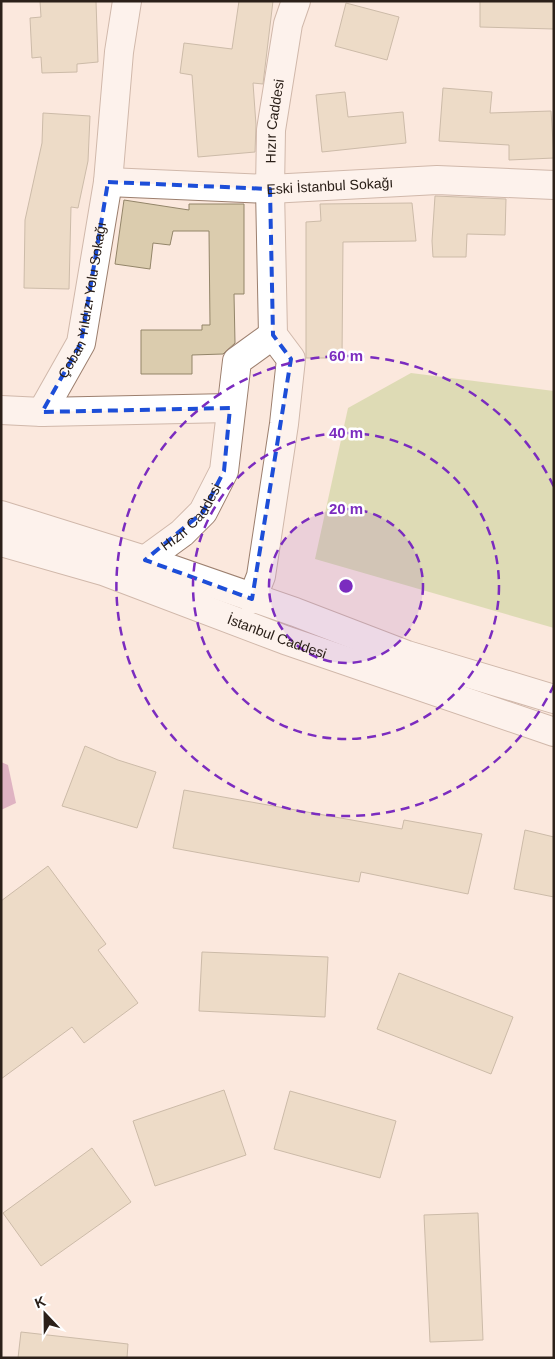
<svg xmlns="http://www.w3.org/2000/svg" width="555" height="1359" font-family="Arial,sans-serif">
<rect width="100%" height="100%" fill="#fbe8dd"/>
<path fill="#bbcc86" d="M 411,373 L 554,391 L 554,628 L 315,559 L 348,408 Z"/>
<path fill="#bc74a2" d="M 1,762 L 8,765 L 16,803 L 1,810 Z"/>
<path fill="#dbccae" stroke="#938569" d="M 40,1 L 96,1 L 98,62 L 77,64 L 77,72 L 42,73 L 41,57 L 32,58 L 30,18 L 41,17 Z
M 239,1 L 273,1 L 263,84 L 253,83 L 256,125 L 255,152 L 198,157 L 192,75 L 180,73 L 184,43 L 232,49 Z
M 480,1 L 554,1 L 554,29 L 480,27 Z
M 346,3 L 399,17 L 387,60 L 335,46 Z
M 443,88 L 492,92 L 490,113 L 551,111 L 554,158 L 509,160 L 509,145 L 439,141 Z
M 345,92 L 348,117 L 403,112 L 406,143 L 322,152 L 316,95 Z
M 43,113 L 90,116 L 88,161 L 78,208 L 71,207 L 69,289 L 24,288 L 25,220 L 42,143 Z
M 435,196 L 506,199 L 505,235 L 467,234 L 466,257 L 433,257 L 432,241 Z
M 124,200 L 189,210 L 189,204 L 244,204 L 244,294 L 234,294 L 235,343 L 223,354 L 192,355 L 192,374 L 141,374 L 141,330 L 202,330 L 202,325 L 210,325 L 209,231 L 173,231 L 170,245 L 153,243 L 150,269 L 115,264 Z
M 412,203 L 416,241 L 343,242 L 342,358 L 306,358 L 306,222 L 321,221 L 320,204 Z
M 85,746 L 118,760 L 156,772 L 137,828 L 62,806 Z
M 184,790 L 402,829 L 404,820 L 482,834 L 468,894 L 361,872 L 359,882 L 173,848 Z
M 525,830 L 554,837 L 554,897 L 514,889 Z
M 48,866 L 106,944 L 98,950 L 138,1003 L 84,1043 L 72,1027 L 1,1079 L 1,901 Z
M 202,952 L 328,957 L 325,1017 L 199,1011 Z
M 399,973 L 513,1017 L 491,1074 L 377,1029 Z
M 224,1090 L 246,1155 L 155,1186 L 133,1121 Z
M 290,1091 L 396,1121 L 380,1178 L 274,1149 Z
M 92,1148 L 131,1202 L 41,1266 L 3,1213 Z
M 478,1213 L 483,1340 L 430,1342 L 424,1215 Z
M 21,1332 L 128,1344 L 127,1358 L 18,1358 Z"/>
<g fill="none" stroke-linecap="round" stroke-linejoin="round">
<defs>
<g id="minor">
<path id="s1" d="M 108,182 L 270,189 L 437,180 L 554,185"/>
<path d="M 1,410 L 42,412 L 230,408"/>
<path id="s2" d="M 42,412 L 81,343 L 108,182 L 119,52 L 127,1"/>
<path id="s3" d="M 145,560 L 182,533 L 203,512 L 224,471 L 237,361 L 273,335"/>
<path id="s4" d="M 252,599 L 261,576 L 284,424 L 291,359 L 273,335 L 270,189 L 271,130 L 288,24 L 296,1"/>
</g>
<g id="major">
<path d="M 1,515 L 145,560 L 295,612 L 407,655 L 554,699"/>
<path id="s5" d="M 1,542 L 103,571 L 285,640 L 554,732"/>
</g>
</defs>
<use href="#minor" stroke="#9c7f6e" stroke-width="30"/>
<use href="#major" stroke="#9c7f6e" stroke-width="30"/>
<use href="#minor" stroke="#fff" stroke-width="28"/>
<use href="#major" stroke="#fff" stroke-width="28"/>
</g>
<path d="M0 0H555V1359H0ZM 108,182 L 270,189 L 273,335 L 291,359 L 252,599 L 145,560 L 203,512 L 224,471 L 230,408 L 42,412 L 81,343 Z" fill="#fbe8dd" fill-opacity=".55" fill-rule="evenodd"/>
<path fill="none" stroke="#1d4ed8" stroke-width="4" stroke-dasharray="10 6" stroke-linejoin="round" d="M 108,182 L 270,189 L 273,335 L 291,359 L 252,599 L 145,560 L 203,512 L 224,471 L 230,408 L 42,412 L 81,343 Z"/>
<circle cx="346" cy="586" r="77" fill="#7b2cbf" fill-opacity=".12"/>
<g fill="none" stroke="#7b2cbf" stroke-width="2.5" stroke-dasharray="9 6">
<circle cx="346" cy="586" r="77"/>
<circle cx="346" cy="586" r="153"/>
<path d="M554 685A230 230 0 1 1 554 487"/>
</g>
<g text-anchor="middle" stroke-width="5" stroke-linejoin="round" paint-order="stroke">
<g font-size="14" fill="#2b2019" stroke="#fff">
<text dy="5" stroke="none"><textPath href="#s4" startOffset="488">Hızır Caddesi</textPath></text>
<text dy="5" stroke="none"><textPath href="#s1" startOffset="222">Eski İstanbul Sokağı</textPath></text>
<text dy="5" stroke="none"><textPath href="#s2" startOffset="121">Çoban Yıldızı Yolu Sokağı</textPath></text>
<text dy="5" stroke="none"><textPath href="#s3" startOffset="64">Hızır Caddesi</textPath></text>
<text dy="5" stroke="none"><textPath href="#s5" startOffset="292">İstanbul Caddesi</textPath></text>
</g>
</g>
<circle cx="346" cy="586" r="8" fill="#7b2cbf" stroke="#fff" stroke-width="2.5"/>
<g font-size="15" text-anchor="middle" font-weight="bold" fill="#7b2cbf" stroke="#fff" stroke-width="5" stroke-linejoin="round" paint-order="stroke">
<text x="346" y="361">60 m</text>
<text x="346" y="438">40 m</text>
<text x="346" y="514">20 m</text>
</g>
<rect width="555" height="1359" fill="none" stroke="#2b2019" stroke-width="5"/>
<g transform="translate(45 1314) rotate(338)" stroke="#ffffff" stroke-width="4" paint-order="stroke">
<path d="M0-4L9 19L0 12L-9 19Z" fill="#2b2019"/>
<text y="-8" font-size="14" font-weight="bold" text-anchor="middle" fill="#2b2019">K</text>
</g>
</svg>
